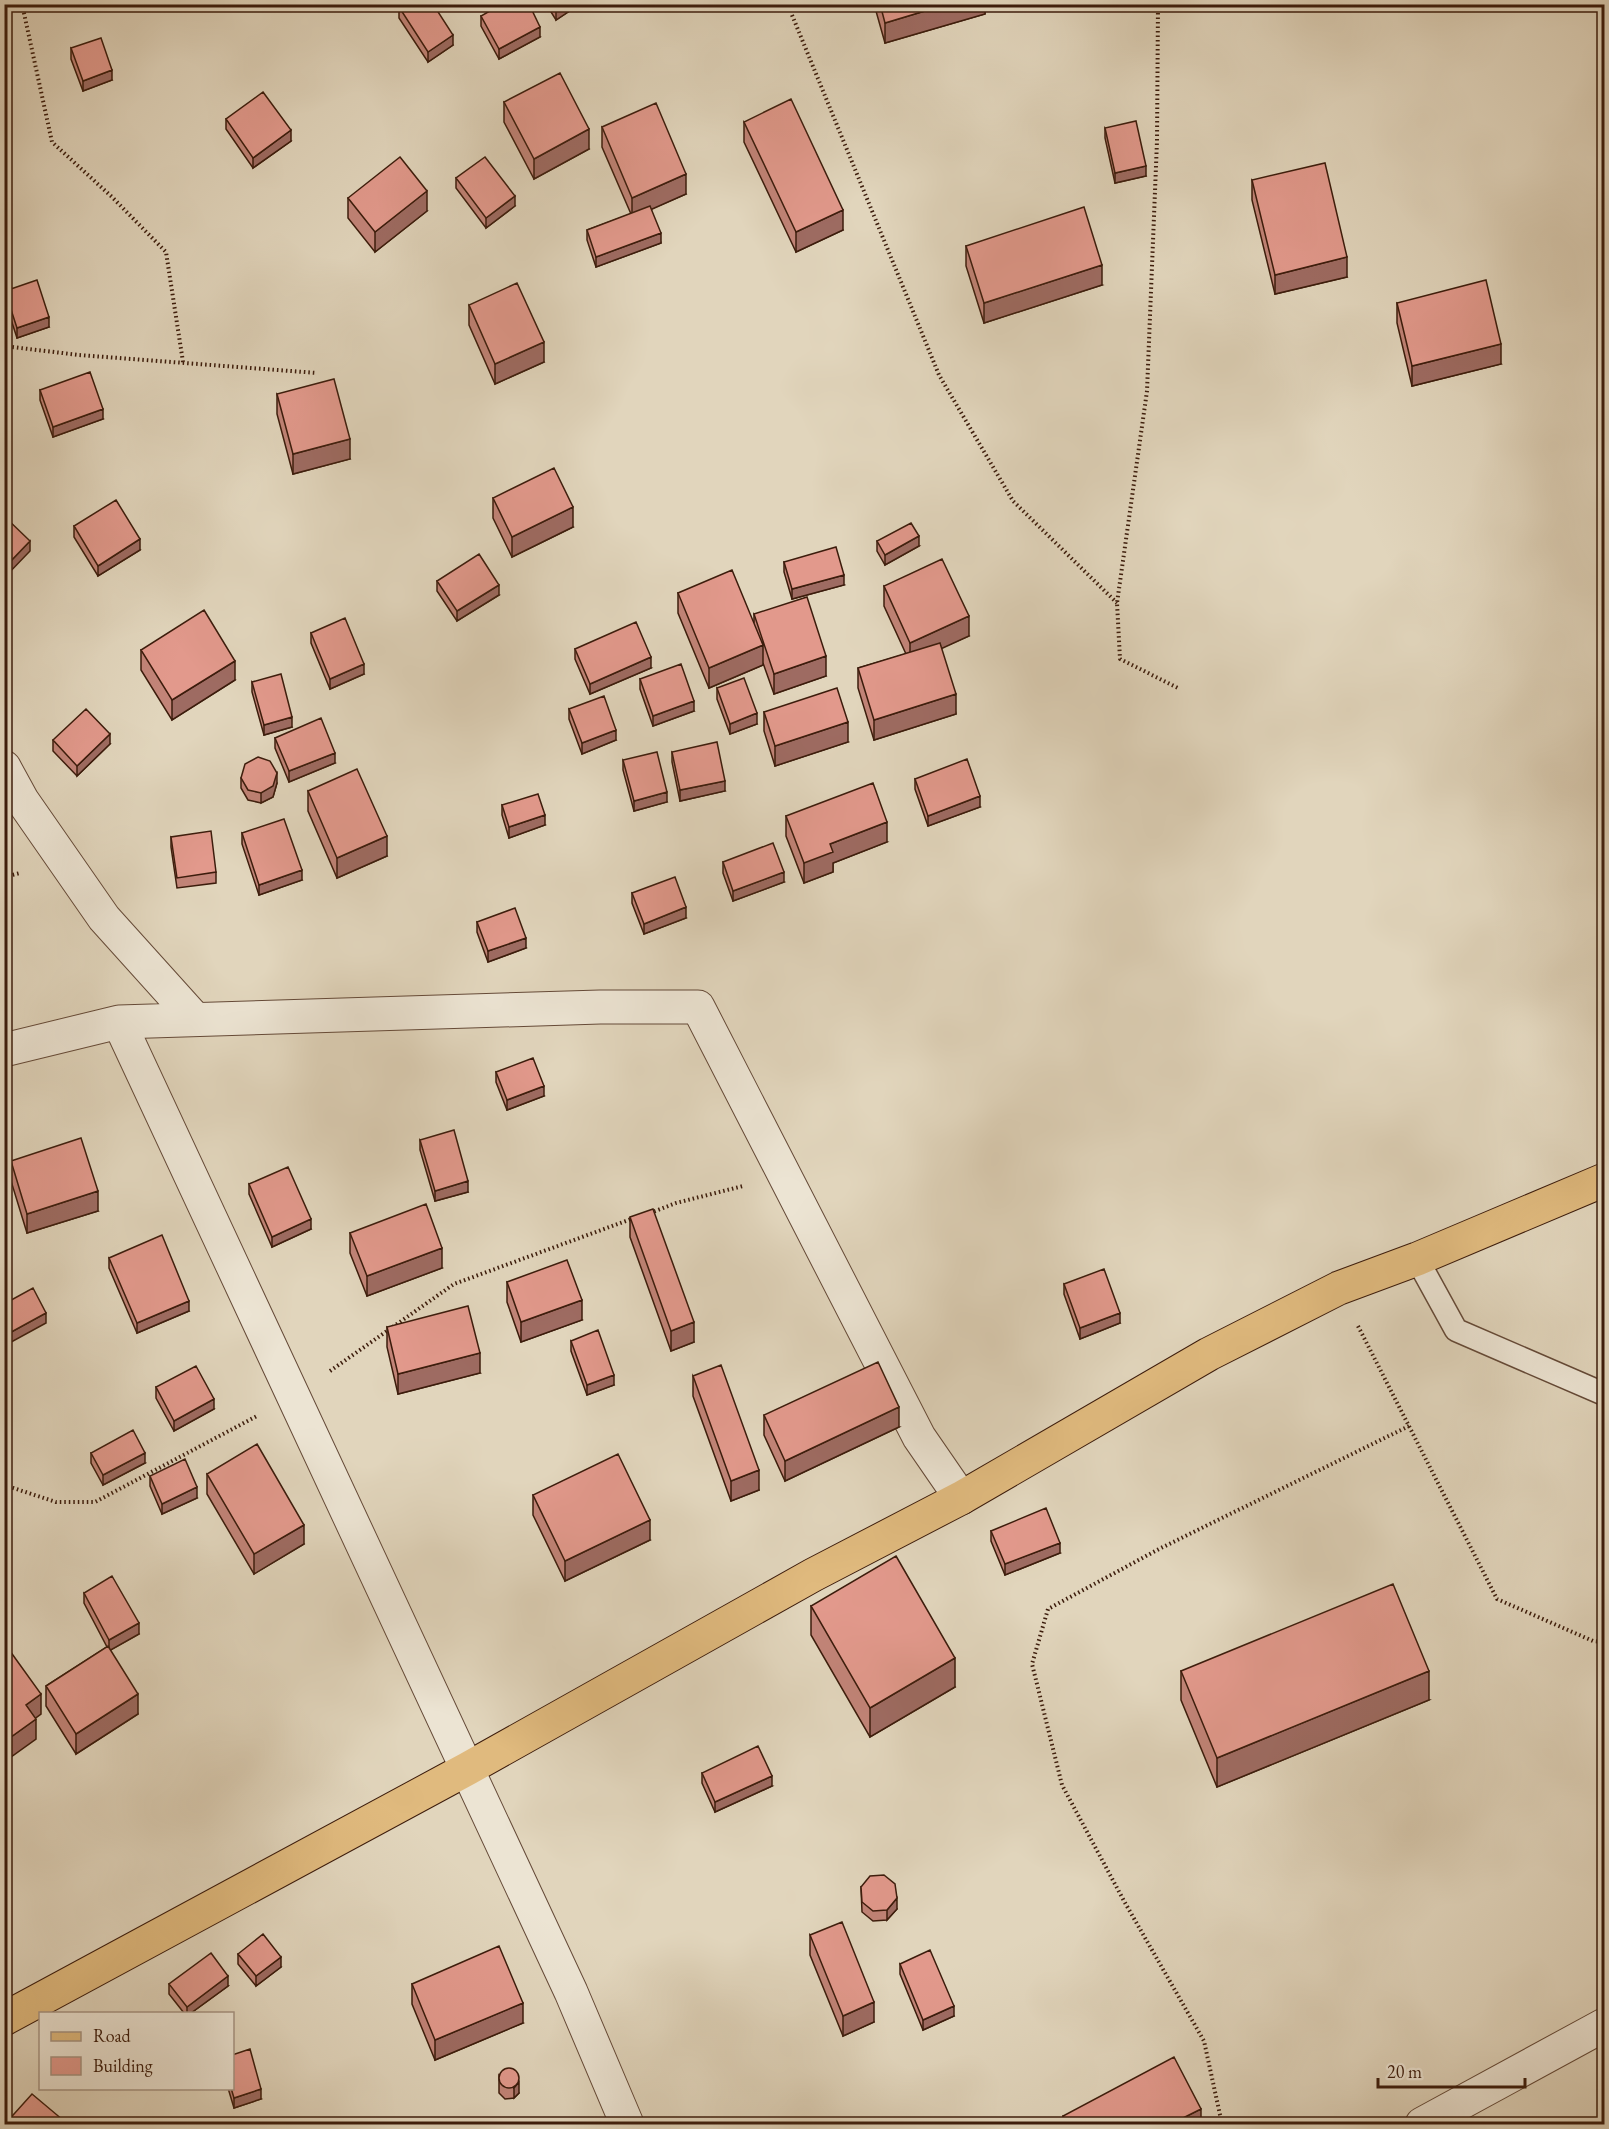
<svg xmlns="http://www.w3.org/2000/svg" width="1609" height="2129" font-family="'EB Garamond',serif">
<rect width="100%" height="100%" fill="#e1d5bc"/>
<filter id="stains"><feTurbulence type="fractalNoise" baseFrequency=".00333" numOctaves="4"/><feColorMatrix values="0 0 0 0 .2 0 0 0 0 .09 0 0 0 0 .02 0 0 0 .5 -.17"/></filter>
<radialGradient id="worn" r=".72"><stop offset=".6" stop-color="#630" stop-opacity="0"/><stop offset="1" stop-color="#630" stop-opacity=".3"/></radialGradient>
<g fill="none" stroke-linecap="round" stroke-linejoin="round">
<defs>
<path id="service" d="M 1417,1259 L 1456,1330 L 1604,1394"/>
<path id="minor" d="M 4,767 L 22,800 L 104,918 L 195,1019
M 119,1022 L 571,1992 L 627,2124
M 4,1050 L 119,1022 L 600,1007 L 698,1007 L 919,1437 L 961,1498
M 1422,2124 L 1604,2025"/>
<path id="primary" d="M 4,2019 L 467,1769 L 813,1575 L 961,1498 L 1209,1354 L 1339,1288 L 1417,1259 L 1604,1180"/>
</defs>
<use href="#service" stroke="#654a38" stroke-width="25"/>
<use href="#minor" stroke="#654a38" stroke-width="35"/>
<use href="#primary" stroke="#3c1c0c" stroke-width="35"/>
<path stroke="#3c1c0c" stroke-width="4" stroke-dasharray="1.5 3" stroke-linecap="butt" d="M 22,4 L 52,142 L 112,197 L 166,252 L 183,362
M 1158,4 L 1157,141 L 1147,391 L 1117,603 L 1120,659 L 1180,689
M 792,15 L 939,375 L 1013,501 L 1117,603
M 4,344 L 12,347 L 79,355 L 317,373
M 4,877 L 20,873
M 650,1213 L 676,1203 L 743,1186
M 1358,1326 L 1497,1599 L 1593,1641 L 1604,1642
M 330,1371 L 454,1284 L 634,1218
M 4,1485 L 56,1502 L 95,1502 L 257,1416
M 1222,2124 L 1204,2041 L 1124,1901 L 1062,1785 L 1032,1664 L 1048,1609 L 1159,1549 L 1409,1426"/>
<use href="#service" stroke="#ece4d3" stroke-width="22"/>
<use href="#minor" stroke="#ece4d3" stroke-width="33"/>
<use href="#primary" stroke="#e0ba7e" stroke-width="33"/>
</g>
<path fill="#c28478" stroke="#3c1c0c" stroke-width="1.5" d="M 546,4 L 580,4 L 556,20 Z
M 874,4 L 985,4 L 985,14 L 885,43 Z
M 399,7 L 453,45 L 428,62 L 399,18 Z
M 481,16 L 540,37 L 499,59 L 481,26 Z
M 71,48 L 112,80 L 83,91 L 71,59 Z
M 504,102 L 589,149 L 534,179 L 504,122 Z
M 226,119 L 291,141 L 253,168 L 226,129 Z
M 744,122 L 843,230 L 796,252 L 744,142 Z
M 602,127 L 686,194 L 651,209 L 661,243 L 596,267 L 587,240 L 587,230 L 631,214 L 602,147 Z
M 1105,128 L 1146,176 L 1115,183 L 1105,138 Z
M 456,178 L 515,206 L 486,228 L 456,188 Z
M 1252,180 L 1347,277 L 1275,294 L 1252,200 Z
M 348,198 L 427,211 L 375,252 L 348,218 Z
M 966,246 L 1102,285 L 984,323 L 966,266 Z
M 5,291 L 49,327 L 17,338 L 5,301 Z
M 1397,303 L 1501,364 L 1412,386 L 1397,323 Z
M 469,305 L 544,362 L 495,384 L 469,325 Z
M 40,390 L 103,419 L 53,437 L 40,400 Z
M 277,394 L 350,459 L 293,474 L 277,414 Z
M 493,498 L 573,527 L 512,557 L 493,518 Z
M 74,526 L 140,550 L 98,576 L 74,537 Z
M 877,541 L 919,546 L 885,565 L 877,551 Z
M 784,562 L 844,585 L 792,599 L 784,572 Z
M 437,581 L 499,595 L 457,621 L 437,591 Z
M 884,586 L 969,636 L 941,648 L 956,714 L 874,740 L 858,688 L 858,668 L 906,654 L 884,606 Z
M 678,593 L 754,622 L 754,614 L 826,676 L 774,694 L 763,663 L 763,665 L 709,688 L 678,613 Z
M 311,633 L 364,674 L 330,689 L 311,643 Z
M 575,649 L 651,668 L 590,694 L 575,659 Z
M 141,650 L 235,680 L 172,720 L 141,670 Z
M 640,679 L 694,711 L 653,726 L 640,689 Z
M 252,682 L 292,727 L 264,735 L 252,692 Z
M 717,688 L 757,724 L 730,734 L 717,699 Z
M 569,709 L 616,740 L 582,754 L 569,719 Z
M 764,712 L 848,742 L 775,766 L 764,731 Z
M 275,738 L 335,763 L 289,782 L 275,748 Z
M 53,740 L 110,744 L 77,776 L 53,751 Z
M 672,752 L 725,791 L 680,801 L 672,762 Z
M 623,760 L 667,802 L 634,811 L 623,770 Z
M 241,778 L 277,783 L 273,797 L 261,803 L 248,800 L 241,788 Z
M 915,779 L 980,807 L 928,826 L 915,789 Z
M 308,791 L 387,856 L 337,878 L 308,811 Z
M 502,805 L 545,825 L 509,838 L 502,815 Z
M 786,816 L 887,842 L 833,863 L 833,872 L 804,883 L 786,836 Z
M 242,833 L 302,880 L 259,895 L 242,844 Z
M 171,837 L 216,872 L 216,883 L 177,888 L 171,847 Z
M 723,862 L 784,882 L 733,901 L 723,873 Z
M 632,893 L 686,918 L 644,934 L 632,903 Z
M 477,922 L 526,948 L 488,962 L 477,932 Z
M 496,1072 L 544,1096 L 507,1110 L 496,1082 Z
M 420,1140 L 468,1192 L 435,1201 L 420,1150 Z
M 11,1161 L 98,1211 L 27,1233 L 11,1181 Z
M 249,1184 L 311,1229 L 272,1247 L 249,1194 Z
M 630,1217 L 694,1342 L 671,1351 L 630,1237 Z
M 350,1233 L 442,1268 L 367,1296 L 350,1253 Z
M 109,1258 L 189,1311 L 137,1333 L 109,1268 Z
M 507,1282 L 582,1320 L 521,1342 L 507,1302 Z
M 1064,1284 L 1120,1323 L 1080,1339 L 1064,1294 Z
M 387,1327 L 480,1373 L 398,1394 L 387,1347 Z
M 571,1341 L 614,1385 L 587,1395 L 571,1351 Z
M 693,1376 L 759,1490 L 731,1501 L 693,1396 Z
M 156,1387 L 214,1409 L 174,1431 L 156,1398 Z
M 764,1415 L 899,1427 L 785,1481 L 764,1435 Z
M 91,1453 L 145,1463 L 103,1485 L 91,1463 Z
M 207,1474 L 304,1544 L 254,1574 L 207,1494 Z
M 150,1476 L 197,1498 L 162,1514 L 150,1486 Z
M 533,1495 L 650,1540 L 565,1581 L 533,1515 Z
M 991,1531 L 1060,1553 L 1005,1575 L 991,1541 Z
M 84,1593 L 139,1634 L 110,1650 L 138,1714 L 76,1754 L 46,1706 L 46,1686 L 107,1647 L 84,1603 Z
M 811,1606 L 955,1687 L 870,1737 L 811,1635 Z
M 1181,1671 L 1429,1700 L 1217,1787 L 1181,1700 Z
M 702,1773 L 772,1786 L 715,1812 L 702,1783 Z
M 861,1887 L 897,1909 L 887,1920 L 873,1921 L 862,1912 Z
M 810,1935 L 874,2022 L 843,2036 L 810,1955 Z
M 238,1954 L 281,1967 L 256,1986 L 238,1964 Z
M 900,1964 L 954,2016 L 923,2030 L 900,1974 Z
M 169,1984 L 228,1986 L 191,2013 L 184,2013 L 169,1994 Z
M 412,1984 L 523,2023 L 435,2060 L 412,2004 Z
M 499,2075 L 519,2093 L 514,2098 L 505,2099 L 499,2093 Z
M 228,2088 L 232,2088 L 261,2099 L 234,2108 Z
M 1063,2116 L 1201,2124 L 1063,2124 Z"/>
<path fill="#9e6b62" stroke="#3c1c0c" stroke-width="1.5" d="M 556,4 L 580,4 L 556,20 Z
M 948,4 L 985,4 L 985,14 L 885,43 L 885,23 Z
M 540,27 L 540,37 L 499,59 L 499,49 Z
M 453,35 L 453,45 L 428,62 L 428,52 Z
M 112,70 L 112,80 L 83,91 L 83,81 Z
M 589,129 L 589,149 L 534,179 L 534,159 Z
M 291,130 L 291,141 L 253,168 L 253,158 Z
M 1146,166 L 1146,176 L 1115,183 L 1115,173 Z
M 686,174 L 686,194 L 632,218 L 632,198 Z
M 427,191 L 427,211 L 375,252 L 375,232 Z
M 515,196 L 515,206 L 486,228 L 486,218 Z
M 843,210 L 843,230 L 796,252 L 796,232 Z
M 661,233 L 661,243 L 596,267 L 596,257 Z
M 1347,257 L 1347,277 L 1275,294 L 1275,275 Z
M 1102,265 L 1102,285 L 984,323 L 984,303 Z
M 49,317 L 49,327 L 17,338 L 17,328 Z
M 544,342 L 544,362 L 495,384 L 495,364 Z
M 1501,344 L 1501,364 L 1412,386 L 1412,366 Z
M 103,409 L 103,419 L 53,437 L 53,427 Z
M 350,439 L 350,459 L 293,474 L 293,454 Z
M 573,507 L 573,527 L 512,557 L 512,537 Z
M 919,536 L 919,546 L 885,565 L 885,555 Z
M 140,539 L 140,550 L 98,576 L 98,566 Z
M 30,541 L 30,551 L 6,576 L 6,566 Z
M 844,575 L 844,585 L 792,599 L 792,589 Z
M 499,585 L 499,595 L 457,621 L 457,611 Z
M 969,616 L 969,636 L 910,663 L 910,643 Z
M 763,645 L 763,665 L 709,688 L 709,668 Z
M 826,656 L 826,676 L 774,694 L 774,674 Z
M 651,657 L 651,668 L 590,694 L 590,684 Z
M 235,661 L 235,680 L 172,720 L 172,700 Z
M 364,664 L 364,674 L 330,689 L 330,679 Z
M 956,694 L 956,714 L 874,740 L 874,720 Z
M 694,701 L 694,711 L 653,726 L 653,716 Z
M 757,713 L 757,724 L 730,734 L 730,724 Z
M 292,717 L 292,727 L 264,735 L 264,725 Z
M 848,722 L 848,742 L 775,766 L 775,746 Z
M 616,730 L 616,740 L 582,754 L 582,743 Z
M 110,734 L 110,744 L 77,776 L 77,766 Z
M 335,753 L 335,763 L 289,782 L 289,771 Z
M 277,773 L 277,783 L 273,797 L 261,803 L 261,793 Z
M 725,781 L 725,791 L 680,801 L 680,790 Z
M 667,792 L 667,802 L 634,811 L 634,801 Z
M 980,796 L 980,807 L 928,826 L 928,816 Z
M 545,815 L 545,825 L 509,838 L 509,827 Z
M 887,822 L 887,842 L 833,863 L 833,872 L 804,883 L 804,863 L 830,844 Z
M 387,836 L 387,856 L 337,878 L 337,858 Z
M 302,870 L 302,880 L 259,895 L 259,885 Z
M 784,872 L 784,882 L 733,901 L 733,891 Z
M 686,907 L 686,918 L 644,934 L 644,924 Z
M 526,938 L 526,948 L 488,962 L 488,951 Z
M 544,1086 L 544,1096 L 507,1110 L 507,1100 Z
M 468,1181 L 468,1192 L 435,1201 L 435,1191 Z
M 98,1191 L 98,1211 L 27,1233 L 27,1214 Z
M 311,1219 L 311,1229 L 272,1247 L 272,1237 Z
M 442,1248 L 442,1268 L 367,1296 L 367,1276 Z
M 582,1300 L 582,1320 L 521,1342 L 521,1322 Z
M 189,1301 L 189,1311 L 137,1333 L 137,1323 Z
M 46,1313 L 46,1323 L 4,1346 L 4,1336 Z
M 1120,1313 L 1120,1323 L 1080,1339 L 1080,1328 Z
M 694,1322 L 694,1342 L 671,1351 L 671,1331 Z
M 480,1353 L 480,1373 L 398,1394 L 398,1374 Z
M 614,1375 L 614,1385 L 587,1395 L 587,1385 Z
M 214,1399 L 214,1409 L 174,1431 L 174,1421 Z
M 899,1407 L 899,1427 L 785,1481 L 785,1461 Z
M 145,1453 L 145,1463 L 103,1485 L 103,1475 Z
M 759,1470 L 759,1490 L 731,1501 L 731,1481 Z
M 197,1487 L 197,1498 L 162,1514 L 162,1504 Z
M 650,1520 L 650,1540 L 565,1581 L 565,1561 Z
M 304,1525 L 304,1544 L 254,1574 L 254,1554 Z
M 1060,1543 L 1060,1553 L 1005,1575 L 1005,1564 Z
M 139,1623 L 139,1634 L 109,1651 L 109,1640 Z
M 955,1658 L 955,1687 L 870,1737 L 870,1708 Z
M 1429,1671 L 1429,1700 L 1217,1787 L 1217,1758 Z
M 41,1694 L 41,1714 L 26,1725 L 26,1705 Z
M 138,1694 L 138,1714 L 76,1754 L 76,1734 Z
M 36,1719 L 36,1739 L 4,1762 L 4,1742 Z
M 772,1776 L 772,1786 L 715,1812 L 715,1802 Z
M 897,1898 L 897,1909 L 887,1920 L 887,1910 Z
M 281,1957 L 281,1967 L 256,1986 L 256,1976 Z
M 228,1976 L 228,1986 L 191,2013 L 187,2013 L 187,2007 Z
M 874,2002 L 874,2022 L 843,2036 L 843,2016 Z
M 523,2003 L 523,2023 L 435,2060 L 435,2040 Z
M 954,2006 L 954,2016 L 923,2030 L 923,2020 Z
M 519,2082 L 519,2093 L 514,2098 L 514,2088 Z
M 261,2089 L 261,2099 L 234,2108 L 234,2098 Z
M 1201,2109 L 1201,2124 L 1171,2124 Z"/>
<path fill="#e2998c" stroke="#3c1c0c" stroke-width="1.5" d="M 404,4 L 433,4 L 453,35 L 428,52 L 399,7 Z
M 502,4 L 529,4 L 540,27 L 499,49 L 481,16 Z
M 880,4 L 948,4 L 885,23 Z
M 101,38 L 112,70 L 83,81 L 71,48 Z
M 560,73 L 589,129 L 534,159 L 504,102 Z
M 263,92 L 291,130 L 253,158 L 226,119 Z
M 791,99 L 843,210 L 796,232 L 744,122 Z
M 656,103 L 686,174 L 632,198 L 602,127 Z
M 1136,121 L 1146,166 L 1115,173 L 1105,128 Z
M 400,157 L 427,191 L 375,232 L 348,198 Z
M 485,157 L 515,196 L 486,218 L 456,178 Z
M 1325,163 L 1347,257 L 1275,275 L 1252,180 Z
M 650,206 L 661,233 L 596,257 L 587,230 Z
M 1084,207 L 1102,265 L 984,303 L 966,246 Z
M 37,280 L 49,317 L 17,328 L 5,291 Z
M 1486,280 L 1501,344 L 1412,366 L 1397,303 Z
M 517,283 L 544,342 L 495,364 L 469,305 Z
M 90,372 L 103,409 L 53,427 L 40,390 Z
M 334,379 L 350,439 L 293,454 L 277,394 Z
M 554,468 L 573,507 L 512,537 L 493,498 Z
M 116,500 L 140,539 L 98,566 L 74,526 Z
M 4,516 L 30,541 L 6,566 L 4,565 Z
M 911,523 L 919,536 L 885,555 L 877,541 Z
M 836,547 L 844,575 L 792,589 L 784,562 Z
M 479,554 L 499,585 L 457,611 L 437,581 Z
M 942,559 L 969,616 L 910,643 L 884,586 Z
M 732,570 L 763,645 L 709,668 L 678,593 Z
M 807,597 L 826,656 L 774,674 L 754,614 Z
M 204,610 L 235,661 L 172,700 L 141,650 Z
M 345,618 L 364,664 L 330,679 L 311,633 Z
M 636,622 L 651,657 L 590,684 L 575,649 Z
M 940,643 L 956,694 L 874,720 L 858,668 Z
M 681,664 L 694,701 L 653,716 L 640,679 Z
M 281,674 L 292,717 L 264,725 L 252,682 Z
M 744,678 L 757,713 L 730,724 L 717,688 Z
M 837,688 L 848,722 L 775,746 L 764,712 Z
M 604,696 L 616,730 L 582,743 L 569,709 Z
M 86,709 L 110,734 L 77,766 L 53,740 Z
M 321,718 L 335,753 L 289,771 L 275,738 Z
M 717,742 L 725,781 L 680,790 L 672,752 Z
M 657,752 L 667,792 L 634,801 L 623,760 Z
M 258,757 L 270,761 L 277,773 L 273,786 L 261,793 L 248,790 L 241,778 L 245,764 Z
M 967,759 L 980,796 L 928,816 L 915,779 Z
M 357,769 L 387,836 L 337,858 L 308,791 Z
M 873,783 L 887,822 L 830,844 L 833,852 L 804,863 L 786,816 Z
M 538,794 L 545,815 L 509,827 L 502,805 Z
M 284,819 L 302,870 L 259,885 L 242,833 Z
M 211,831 L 216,872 L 177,878 L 171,837 Z
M 773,843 L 784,872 L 733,891 L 723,862 Z
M 675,877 L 686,907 L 644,924 L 632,893 Z
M 515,908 L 526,938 L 488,951 L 477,922 Z
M 533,1058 L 544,1086 L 507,1100 L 496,1072 Z
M 454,1130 L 468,1181 L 435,1191 L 420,1140 Z
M 81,1138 L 98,1191 L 27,1214 L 11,1161 Z
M 288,1167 L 311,1219 L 272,1237 L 249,1184 Z
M 426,1204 L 442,1248 L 367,1276 L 350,1233 Z
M 653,1209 L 694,1322 L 671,1331 L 630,1217 Z
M 162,1235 L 189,1301 L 137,1323 L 109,1258 Z
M 567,1260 L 582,1300 L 521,1322 L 507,1282 Z
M 1104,1269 L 1120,1313 L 1080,1328 L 1064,1284 Z
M 33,1288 L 46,1313 L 4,1336 L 4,1304 Z
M 468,1306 L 480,1353 L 398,1374 L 387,1327 Z
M 598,1330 L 614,1375 L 587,1385 L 571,1341 Z
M 878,1362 L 899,1407 L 785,1461 L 764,1415 Z
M 721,1365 L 759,1470 L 731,1481 L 693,1376 Z
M 196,1366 L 214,1399 L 174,1421 L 156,1387 Z
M 133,1430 L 145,1453 L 103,1475 L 91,1453 Z
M 257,1444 L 304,1525 L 254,1554 L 207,1474 Z
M 618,1454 L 650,1520 L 565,1561 L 533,1495 Z
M 185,1459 L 197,1487 L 162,1504 L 150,1476 Z
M 1046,1508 L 1060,1543 L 1005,1564 L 991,1531 Z
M 896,1556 L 955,1658 L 870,1708 L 811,1606 Z
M 112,1576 L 139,1623 L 109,1640 L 84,1593 Z
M 1393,1584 L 1429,1671 L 1217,1758 L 1181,1671 Z
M 108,1646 L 138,1694 L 76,1734 L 46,1686 Z
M 10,1651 L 41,1694 L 26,1705 L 36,1719 L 4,1742 L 4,1655 Z
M 758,1746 L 772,1776 L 715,1802 L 702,1773 Z
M 884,1875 L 895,1884 L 897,1898 L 887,1910 L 873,1911 L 862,1902 L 861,1887 L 870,1876 Z
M 842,1922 L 874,2002 L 843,2016 L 810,1935 Z
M 263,1934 L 281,1957 L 256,1976 L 238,1954 Z
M 499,1946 L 523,2003 L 435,2040 L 412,1984 Z
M 930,1950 L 954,2006 L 923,2020 L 900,1964 Z
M 211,1953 L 228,1976 L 187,2007 L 169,1984 Z
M 250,2049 L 261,2089 L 234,2098 L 231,2088 L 232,2088 L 232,2055 Z
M 1174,2057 L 1201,2109 L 1171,2124 L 1068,2124 L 1063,2116 Z
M499 2078a10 10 0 1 1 20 0a10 10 0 1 1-20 0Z
M 32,2094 L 63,2120 L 60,2124 L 5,2124 Z"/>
<rect width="1609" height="2129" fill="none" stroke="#e1d5bc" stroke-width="24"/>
<rect x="6" y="6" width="1597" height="2117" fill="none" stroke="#3c1c0c" stroke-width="3"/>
<rect x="12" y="12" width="1585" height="2105" fill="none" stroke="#3c1c0c" stroke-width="1.5"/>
<rect x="39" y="2012" width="195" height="78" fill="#ece4d3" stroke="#a69483" stroke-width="1.5"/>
<rect x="51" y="2032" width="30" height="9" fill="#e0ba7e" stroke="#a69483" stroke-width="1.5"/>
<text x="93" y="2042" font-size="18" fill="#3c1c0c">Road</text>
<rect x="51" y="2057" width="30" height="18" fill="#e2998c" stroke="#a69483" stroke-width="1.5"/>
<text x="93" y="2072" font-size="18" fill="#3c1c0c">Building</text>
<path d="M1378 2078v9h147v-9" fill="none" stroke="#3c1c0c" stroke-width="3"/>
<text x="1387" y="2078" font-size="18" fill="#3c1c0c" stroke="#ece4d3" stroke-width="4.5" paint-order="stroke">20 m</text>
<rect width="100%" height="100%" filter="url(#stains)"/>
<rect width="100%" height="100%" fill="url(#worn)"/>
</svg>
